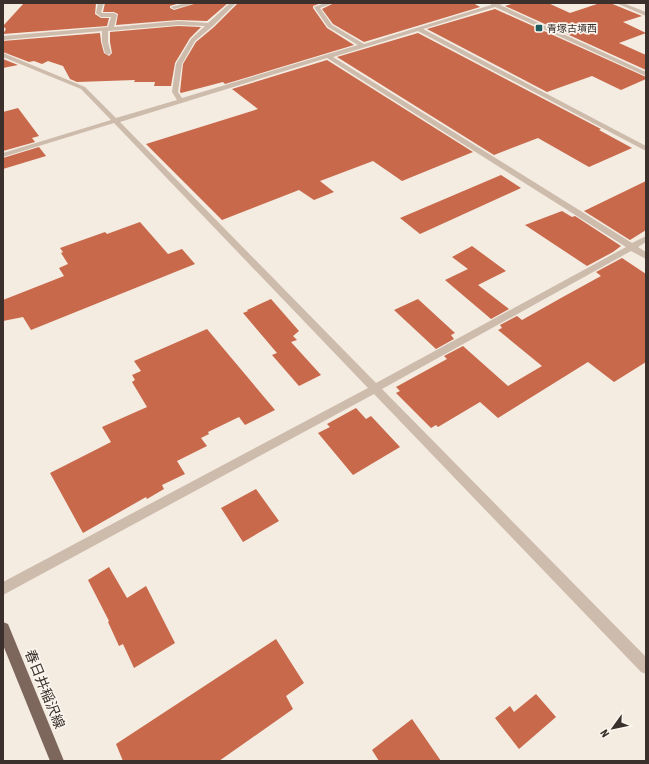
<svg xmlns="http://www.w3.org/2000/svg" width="649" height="764" font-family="'Asap Condensed','Noto Sans JP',sans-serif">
<rect width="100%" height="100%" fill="#f4ebe1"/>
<path fill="#c8694b" d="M 24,3 L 96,3 L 95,14 L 101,18 L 109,18 L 107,26 L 3,34 L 6,29 L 3,26 Z
M 105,3 L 180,3 L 170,6 L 170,8 L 174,10 L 197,3 L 228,3 L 207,21 L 178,20 L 116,25 L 118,14 L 114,12 L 103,12 Z
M 238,3 L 321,3 L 313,6 L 313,8 L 327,28 L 354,45 L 225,84 L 223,82 L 181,93 L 180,92 L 183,64 L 196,42 L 214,27 Z
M 334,3 L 473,3 L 480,7 L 364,42 L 333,24 L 322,9 Z
M 515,3 L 548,3 L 570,13 L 600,3 L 610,3 L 642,16 L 623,22 L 646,33 L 619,43 L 646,55 L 646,70 L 505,6 Z
M 495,9 L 646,77 L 646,79 L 621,90 L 592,76 L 547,92 L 427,29 Z
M 178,26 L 201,27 L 190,38 L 175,63 L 171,86 L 154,86 L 155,82 L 134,82 L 135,80 L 77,82 L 70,79 L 63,66 L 48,61 L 42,64 L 34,61 L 29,62 L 3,52 L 3,41 L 100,33 L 101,42 L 104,53 L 109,56 L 112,53 L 110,42 L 110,32 Z
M 418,33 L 601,129 L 599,130 L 632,148 L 589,167 L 538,138 L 494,155 L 337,57 Z
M 3,59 L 18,65 L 3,68 Z
M 327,60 L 473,152 L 402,181 L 373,161 L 320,181 L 334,192 L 314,200 L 299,190 L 222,220 L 146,144 L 258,109 L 232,89 Z
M 18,108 L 39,136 L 32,138 L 35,142 L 3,151 L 3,112 Z
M 39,147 L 46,156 L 3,169 L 3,158 Z
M 501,175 L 521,188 L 420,234 L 400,218 Z
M 646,181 L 646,230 L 630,240 L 584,211 Z
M 562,211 L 572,217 L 575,216 L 621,246 L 613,252 L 587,266 L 525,225 Z
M 140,222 L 168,254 L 182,249 L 195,264 L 31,330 L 23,317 L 3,321 L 3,300 L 64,276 L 59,268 L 68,264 L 61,253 L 63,252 L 60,248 L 105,232 L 107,234 Z
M 472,246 L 506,271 L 478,285 L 509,309 L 491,319 L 445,280 L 468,269 L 452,257 Z
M 622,258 L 646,274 L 646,362 L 614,382 L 588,362 L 498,418 L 480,402 L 438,427 L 436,425 L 431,428 L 396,393 L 400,391 L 396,387 L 447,359 L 444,356 L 463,346 L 508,386 L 542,366 L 498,330 L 502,328 L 500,325 L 517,316 L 522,320 L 561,298 L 601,276 L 596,272 Z
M 271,299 L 299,331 L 293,336 L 297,340 L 291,342 L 321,375 L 299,386 L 272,355 L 277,353 L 243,313 L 248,311 L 247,310 Z
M 418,299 L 455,333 L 451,335 L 454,339 L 436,349 L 394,310 Z
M 207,329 L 275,410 L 245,425 L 239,417 L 208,432 L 209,434 L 201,438 L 207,446 L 177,461 L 185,474 L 162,485 L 164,489 L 147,499 L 146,497 L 83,533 L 50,473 L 111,442 L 102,427 L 147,407 L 132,382 L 135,380 L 132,375 L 141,371 L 134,361 Z
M 356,408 L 366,419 L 371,416 L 400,447 L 353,475 L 318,433 L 330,427 L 327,424 Z
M 256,489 L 279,521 L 243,542 L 221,508 Z
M 109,567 L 127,598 L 146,586 L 175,643 L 134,668 L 123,644 L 119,646 L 108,622 L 109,621 L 88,580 Z
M 276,639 L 304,683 L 286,696 L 293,709 L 219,761 L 123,761 L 116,744 Z
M 536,694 L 556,717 L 519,749 L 495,718 L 510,706 L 514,712 Z
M 412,719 L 441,761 L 379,761 L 372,750 Z"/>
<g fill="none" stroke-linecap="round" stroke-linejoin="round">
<path fill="#cdbbac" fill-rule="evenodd" d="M 98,3 L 104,3 L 101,12 L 102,13 L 114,13 L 117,15 L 114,27 L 178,21 L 208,23 L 230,3 L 236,3 L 213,26 L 195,41 L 182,64 L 178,92 L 182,98 L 358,45 L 328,27 L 314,7 L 325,3 L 333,3 L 320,8 L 332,25 L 364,44 L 491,5 L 491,3 L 506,3 L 500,5 L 646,72 L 646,76 L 644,75 L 495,7 L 423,29 L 646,146 L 646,151 L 418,31 L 333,57 L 632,243 L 646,236 L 646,242 L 638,247 L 646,252 L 646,259 L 631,251 L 382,389 L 646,657 L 646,674 L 641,672 L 374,394 L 3,595 L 3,582 L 368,388 L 114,123 L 3,157 L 3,153 L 111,120 L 81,89 L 3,57 L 3,53 L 85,87 L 116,118 L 177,100 L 172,92 L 176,64 L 191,39 L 205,26 L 178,25 L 108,31 L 108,42 L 111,53 L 108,55 L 105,53 L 102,42 L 102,31 L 3,40 L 3,36 L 108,27 L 111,17 L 101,17 L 96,13 ZM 327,58 L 626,247 L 376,383 L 120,122 Z
M 186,3 L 196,3 L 174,9 L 171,7 Z
M 616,3 L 623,3 L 646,12 L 646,16 Z"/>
<path fill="#7d675c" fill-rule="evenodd" d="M 3,622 L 8,624 L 64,761 L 50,761 L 3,645 Z"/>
</g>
<rect fill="#1f5a5e" stroke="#fbf5ee" stroke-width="1.5" x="535" y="24" width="8" height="8" rx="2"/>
<g text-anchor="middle" stroke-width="3.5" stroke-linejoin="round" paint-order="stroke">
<g font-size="10" fill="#3b302b" stroke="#fbf5ee" text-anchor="start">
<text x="547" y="32">青塚古墳西</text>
</g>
<g font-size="14" fill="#3b302b" stroke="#fbf5ee">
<text transform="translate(45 689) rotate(68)" y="5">春日井稲沢線</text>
</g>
</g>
<rect width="649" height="764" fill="none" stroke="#3b302b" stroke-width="8"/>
<g transform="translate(613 728) rotate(237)" stroke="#fbf5ee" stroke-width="3" paint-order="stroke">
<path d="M0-3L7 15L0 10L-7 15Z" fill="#3b302b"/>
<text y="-6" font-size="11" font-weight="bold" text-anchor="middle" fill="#3b302b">N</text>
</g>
</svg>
